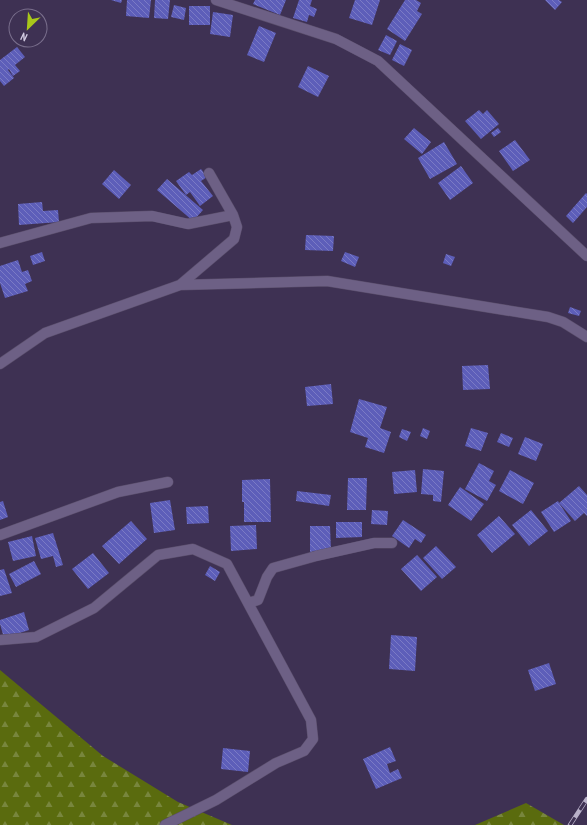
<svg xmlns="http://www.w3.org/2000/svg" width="587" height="825" font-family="'PT Sans Narrow',sans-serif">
<defs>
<pattern id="forest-firs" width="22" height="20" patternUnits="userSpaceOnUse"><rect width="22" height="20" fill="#5a6b0e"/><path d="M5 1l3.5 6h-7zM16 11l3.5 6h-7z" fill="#78863d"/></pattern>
<pattern id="building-back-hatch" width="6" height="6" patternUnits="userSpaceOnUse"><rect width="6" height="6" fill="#5d5eb9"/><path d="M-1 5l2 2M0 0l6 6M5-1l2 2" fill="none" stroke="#7b7bc5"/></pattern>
</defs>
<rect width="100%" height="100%" fill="#3e3153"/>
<path fill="url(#forest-firs)" d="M 0,670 L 103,756 L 178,802 L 232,825 L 0,825 Z
M 526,803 L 564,825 L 475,825 Z"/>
<path fill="url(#building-back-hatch)" d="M 111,0 L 122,0 L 121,3 Z
M 127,0 L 151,0 L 149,18 L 126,16 Z
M 155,0 L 170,0 L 168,19 L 154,18 Z
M 255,0 L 286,0 L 280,15 L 253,4 Z
M 299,0 L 312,0 L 310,6 L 317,9 L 314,17 L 309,15 L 307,22 L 293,18 Z
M 355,0 L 380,0 L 372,25 L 349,18 Z
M 405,0 L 416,0 L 421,3 L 417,11 L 422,14 L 405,41 L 387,29 Z
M 545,0 L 559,0 L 562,2 L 555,10 Z
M 174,5 L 186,8 L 184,20 L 171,17 Z
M 189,6 L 210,6 L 210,25 L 189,25 Z
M 213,12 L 233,15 L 230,37 L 210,34 Z
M 259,26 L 276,33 L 264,62 L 247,55 Z
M 386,35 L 397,41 L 390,55 L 378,50 Z
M 400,44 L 412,50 L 404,66 L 392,60 Z
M 17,47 L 25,57 L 15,65 L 20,71 L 13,76 L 9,69 L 8,70 L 14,78 L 4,86 L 0,81 L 0,60 Z
M 308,66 L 329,76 L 318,97 L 298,87 Z
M 479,110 L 483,114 L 487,110 L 499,124 L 481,139 L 465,121 Z
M 414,128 L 431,142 L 422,154 L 404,139 Z
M 498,128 L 501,132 L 494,137 L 491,133 Z
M 515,140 L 530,160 L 513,171 L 499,151 Z
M 444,142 L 457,164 L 430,179 L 418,158 Z
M 461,166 L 473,183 L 450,200 L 438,183 Z
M 201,169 L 207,177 L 201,181 L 213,196 L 200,206 L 190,192 L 186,195 L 176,181 L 189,172 L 192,175 Z
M 114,170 L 131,185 L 119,199 L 102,184 Z
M 167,179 L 203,210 L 193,221 L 157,190 Z
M 586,193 L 587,194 L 587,207 L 573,223 L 566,216 Z
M 42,202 L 43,211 L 58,210 L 59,222 L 19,225 L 18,204 Z
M 306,235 L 334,236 L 333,251 L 305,250 Z
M 42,252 L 45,261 L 33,265 L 30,256 Z
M 345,252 L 359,257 L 355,267 L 341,261 Z
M 446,254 L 455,257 L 451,266 L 443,263 Z
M 18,260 L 22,272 L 28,270 L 32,281 L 25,284 L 28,291 L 5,298 L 0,283 L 0,266 Z
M 570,307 L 581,311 L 579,316 L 568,313 Z
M 488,365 L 490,389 L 463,390 L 462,366 Z
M 331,384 L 333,404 L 307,406 L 305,387 Z
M 359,399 L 387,407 L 380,428 L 391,432 L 384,453 L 365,447 L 368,438 L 350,432 Z
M 423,428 L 430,431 L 427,439 L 420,436 Z
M 471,428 L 488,433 L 481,451 L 465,446 Z
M 402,429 L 411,432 L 407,441 L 399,437 Z
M 501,433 L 513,438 L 509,447 L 497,442 Z
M 525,437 L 543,444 L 536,461 L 518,454 Z
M 479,463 L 494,471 L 489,481 L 496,485 L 487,501 L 465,489 Z
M 423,469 L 444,471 L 441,502 L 433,501 L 433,495 L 421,494 Z
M 415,470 L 417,492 L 394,494 L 392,472 Z
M 510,470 L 534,483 L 523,504 L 499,491 Z
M 348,478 L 367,478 L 366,510 L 347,510 Z
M 270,479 L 271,522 L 244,522 L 244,502 L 242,502 L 242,480 Z
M 579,486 L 587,495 L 587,516 L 584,513 L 575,521 L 559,503 L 571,521 L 554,532 L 541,512 L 558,501 L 559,503 Z
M 460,487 L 484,504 L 471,521 L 448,505 Z
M 297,491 L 331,495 L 329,506 L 296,501 Z
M 170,500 L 175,530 L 154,533 L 150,503 Z
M 3,501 L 8,517 L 0,520 L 0,502 Z
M 208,506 L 209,523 L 187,524 L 186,507 Z
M 372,510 L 388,511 L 387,525 L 371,524 Z
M 531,510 L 548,531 L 529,546 L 512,525 Z
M 499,516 L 515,534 L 492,553 L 477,535 Z
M 403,520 L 426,535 L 421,543 L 415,539 L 409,548 L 392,536 Z
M 131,521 L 147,539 L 119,564 L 102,546 Z
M 336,522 L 362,522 L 362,537 L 336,538 Z
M 256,525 L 257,549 L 231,551 L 230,526 Z
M 310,526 L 330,526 L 331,551 L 310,552 Z
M 53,533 L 63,565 L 56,567 L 53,556 L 41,559 L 35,538 Z
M 32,536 L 36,556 L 13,561 L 8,542 Z
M 436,546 L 456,567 L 442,579 L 423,558 Z
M 93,553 L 109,573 L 88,589 L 72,569 Z
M 417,555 L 437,577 L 421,591 L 401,569 Z
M 34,561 L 41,574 L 16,587 L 9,574 Z
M 210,566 L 220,572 L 215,581 L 205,575 Z
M 4,569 L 12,593 L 0,596 L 0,570 Z
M 24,612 L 29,630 L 4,638 L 0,624 L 0,620 Z
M 391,635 L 417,637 L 415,671 L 389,669 Z
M 549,663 L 556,684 L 535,691 L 528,670 Z
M 390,747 L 396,761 L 387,764 L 390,773 L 398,769 L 402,778 L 376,789 L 363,759 Z
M 223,748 L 250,751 L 248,772 L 221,769 Z"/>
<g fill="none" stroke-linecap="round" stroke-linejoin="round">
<defs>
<path id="minor" d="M 216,0 L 336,39 L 378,61 L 587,256
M 209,173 L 233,215
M 0,243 L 91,218 L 152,216 L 188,224 L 233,215 L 237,227 L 234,239 L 180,285
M 0,364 L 45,333 L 180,285 L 327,281 L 548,317 L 563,322 L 587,337
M 0,535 L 118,492 L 168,482
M 248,603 L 258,600 L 267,577 L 273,568 L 316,556 L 374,543 L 392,543
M 0,640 L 36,637 L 94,608 L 158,555 L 193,549 L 227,564 L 311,720 L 313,739 L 304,751 L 276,763 L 216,800 L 165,825"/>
</defs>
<use href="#minor" stroke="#5a4e6b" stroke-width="11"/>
<use href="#minor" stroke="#6d6085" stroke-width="10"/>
<defs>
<path id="rail" d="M 570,825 L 587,799"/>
</defs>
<use href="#rail" stroke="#b9b1c9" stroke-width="4.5"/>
<use href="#rail" stroke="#3e3153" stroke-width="3" stroke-dasharray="9" stroke-linecap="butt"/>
</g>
<g transform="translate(28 28) rotate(205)"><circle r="19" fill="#3e3153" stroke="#7a6f8d"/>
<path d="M0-3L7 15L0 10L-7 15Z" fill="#a9c71a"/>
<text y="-6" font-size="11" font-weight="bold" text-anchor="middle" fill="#d4cde3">N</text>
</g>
</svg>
